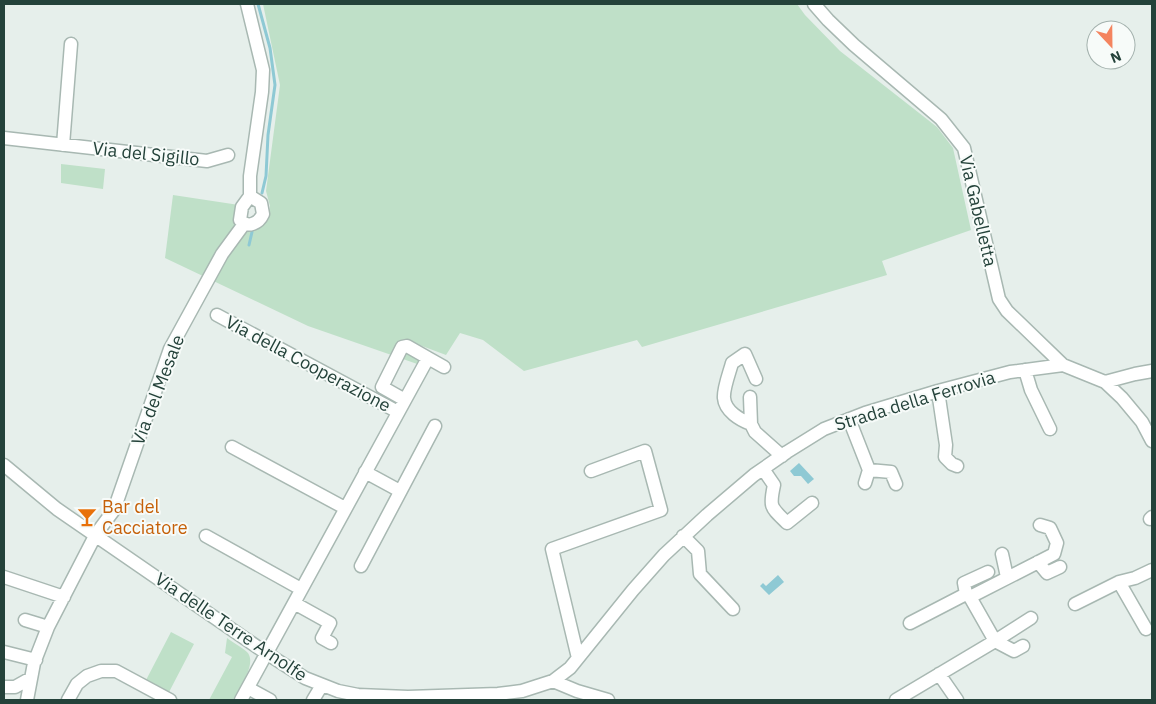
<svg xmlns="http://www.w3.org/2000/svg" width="1156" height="704" font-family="'IBM Plex Sans',sans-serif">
<rect width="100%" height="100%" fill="#e6efeb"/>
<path fill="#bfe0c8" d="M 263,4 L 797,4 L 805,15 L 840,51 L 937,127 L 953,148 L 971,230 L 882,261 L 887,275 L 642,347 L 637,340 L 524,371 L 483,340 L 460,333 L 446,355 L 406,340 L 423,366 L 308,326 L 165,258 L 173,195 L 239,205 L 245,231 L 258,229 L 268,220 L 270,206 L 266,191 L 280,85 Z
M 61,164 L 105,169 L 103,189 L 61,183 Z
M 171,632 L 194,644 L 168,694 L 145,682 Z
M 227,638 C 233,643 242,647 247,652 C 258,663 238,690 233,700 L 209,700 L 232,657 L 225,653 Z"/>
<path fill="#8ec9d4" d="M 799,463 L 814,479 L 808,484 L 801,476 L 794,476 L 790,471 Z
M 778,575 L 784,582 L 769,595 L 760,586 L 763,583 L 766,586 Z"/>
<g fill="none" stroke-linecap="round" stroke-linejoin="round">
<path stroke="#8ec9d4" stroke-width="3" d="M 258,4 L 270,48 L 275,85 L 268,135 L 266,176 L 262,193
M 249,245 L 252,232"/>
<defs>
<path id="minor" d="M 247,4 L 263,70 L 262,92 L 250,176 L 250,196 L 242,207 L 240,220 C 248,229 259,223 263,214 L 261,203 L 250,196
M 814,4 L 828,20 L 854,45 L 941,119 L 964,148 L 999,299 L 1007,311 L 1063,365
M 4,138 L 207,161 L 228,155
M 63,145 L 71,44
M 217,315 L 398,412
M 428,358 L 444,367
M 1025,370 L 1031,390 L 1050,429
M 756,379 L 745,354 L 732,363 C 730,371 723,389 724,398 C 725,411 740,420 751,424 L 755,432 L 782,456
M 1105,382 L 1135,374 L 1152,371
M 938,391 L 946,445 L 945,457 L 952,464 L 957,466
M 750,397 L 751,424
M 849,419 L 869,470 L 891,472 L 896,484
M 232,447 L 345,508
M 4,465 L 57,509 L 266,653 L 305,678 L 338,691 L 358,695 L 408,697 L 498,694 L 522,691 L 553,681 L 570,668 L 633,590 L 664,555 L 707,515 L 754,475 L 787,452 L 824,429 L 865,413 L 938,391 L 1010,372 L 1063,365 L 1105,382 L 1122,398 L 1142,422 L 1152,441
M 763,469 L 774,485 C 769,508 771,507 787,523 L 812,503
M 365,472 L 400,491
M 865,483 L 869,470
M 1150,519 L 1152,517
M 206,536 L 301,589
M 683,536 L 698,551 L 700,574 L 733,609
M 1002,554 L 1007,577
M 1038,562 L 1047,573 L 1060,567
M 361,566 L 435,426
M 4,577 L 64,597
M 966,594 L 964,583 L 988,572
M 294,603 L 330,623 L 322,638 L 331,643
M 1075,604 L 1119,582
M 25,620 L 48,627
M 910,623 L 966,594 L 970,597
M 1146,629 L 1119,582 L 1135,578 L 1152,570
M 1023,646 L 1014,651 L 995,641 L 1031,618
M 4,652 L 36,660
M 578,658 L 552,549 L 661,510 L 645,451 L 591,471
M 939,674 L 957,700
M 553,681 L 577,691 L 608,700
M 4,687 L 15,687 L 31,678
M 248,688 L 270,700
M 27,700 L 34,663 L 48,627 L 96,534 L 114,510 L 170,349 L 222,254 L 244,224
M 68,700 L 77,684 L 87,676 L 101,671 L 116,671 L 170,700
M 241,700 L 428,358 L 407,346 L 402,347 L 382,387 L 405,400
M 313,700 L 322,685
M 896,700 L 995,641 L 970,597 L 1054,554 L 1057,543 L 1050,528 L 1040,525"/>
</defs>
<use href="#minor" stroke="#a8b8b2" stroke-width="15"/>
<use href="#minor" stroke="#fff" stroke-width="12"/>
</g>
<defs>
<symbol id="bar-bare" viewBox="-9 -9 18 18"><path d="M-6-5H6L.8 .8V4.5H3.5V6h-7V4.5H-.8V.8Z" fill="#e8710a" stroke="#f7fbf9" stroke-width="2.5" paint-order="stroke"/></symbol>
</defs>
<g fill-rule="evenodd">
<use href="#bar-bare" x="73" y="503" width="28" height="28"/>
</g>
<g text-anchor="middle" stroke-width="4" stroke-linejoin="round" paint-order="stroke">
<g font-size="18" fill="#24423a" stroke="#f7fbf9">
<text transform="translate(146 154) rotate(6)" y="6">Via del Sigillo</text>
<text transform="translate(978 211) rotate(77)" y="6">Via Gabelletta</text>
<text transform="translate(308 364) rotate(28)" y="6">Via della Cooperazione</text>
<text transform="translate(158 390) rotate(-69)" y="6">Via del Mesale</text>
<text transform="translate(915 401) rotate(-17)" y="6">Strada della Ferrovia</text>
<text transform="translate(231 627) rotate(34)" y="6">Via delle Terre Arnolfe</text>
</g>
<g font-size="18" fill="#c56008" stroke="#f7fbf9" text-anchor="start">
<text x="102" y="513">Bar del<tspan x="102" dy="21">Cacciatore</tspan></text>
</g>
</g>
<rect width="1156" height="704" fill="none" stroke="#24423a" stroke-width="10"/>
<g transform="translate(1111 45) rotate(158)"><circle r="24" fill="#f7fbf9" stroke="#a3b1ad"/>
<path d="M0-4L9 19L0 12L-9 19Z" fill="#f4845f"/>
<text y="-8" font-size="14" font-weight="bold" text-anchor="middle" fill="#24423a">N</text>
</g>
</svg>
